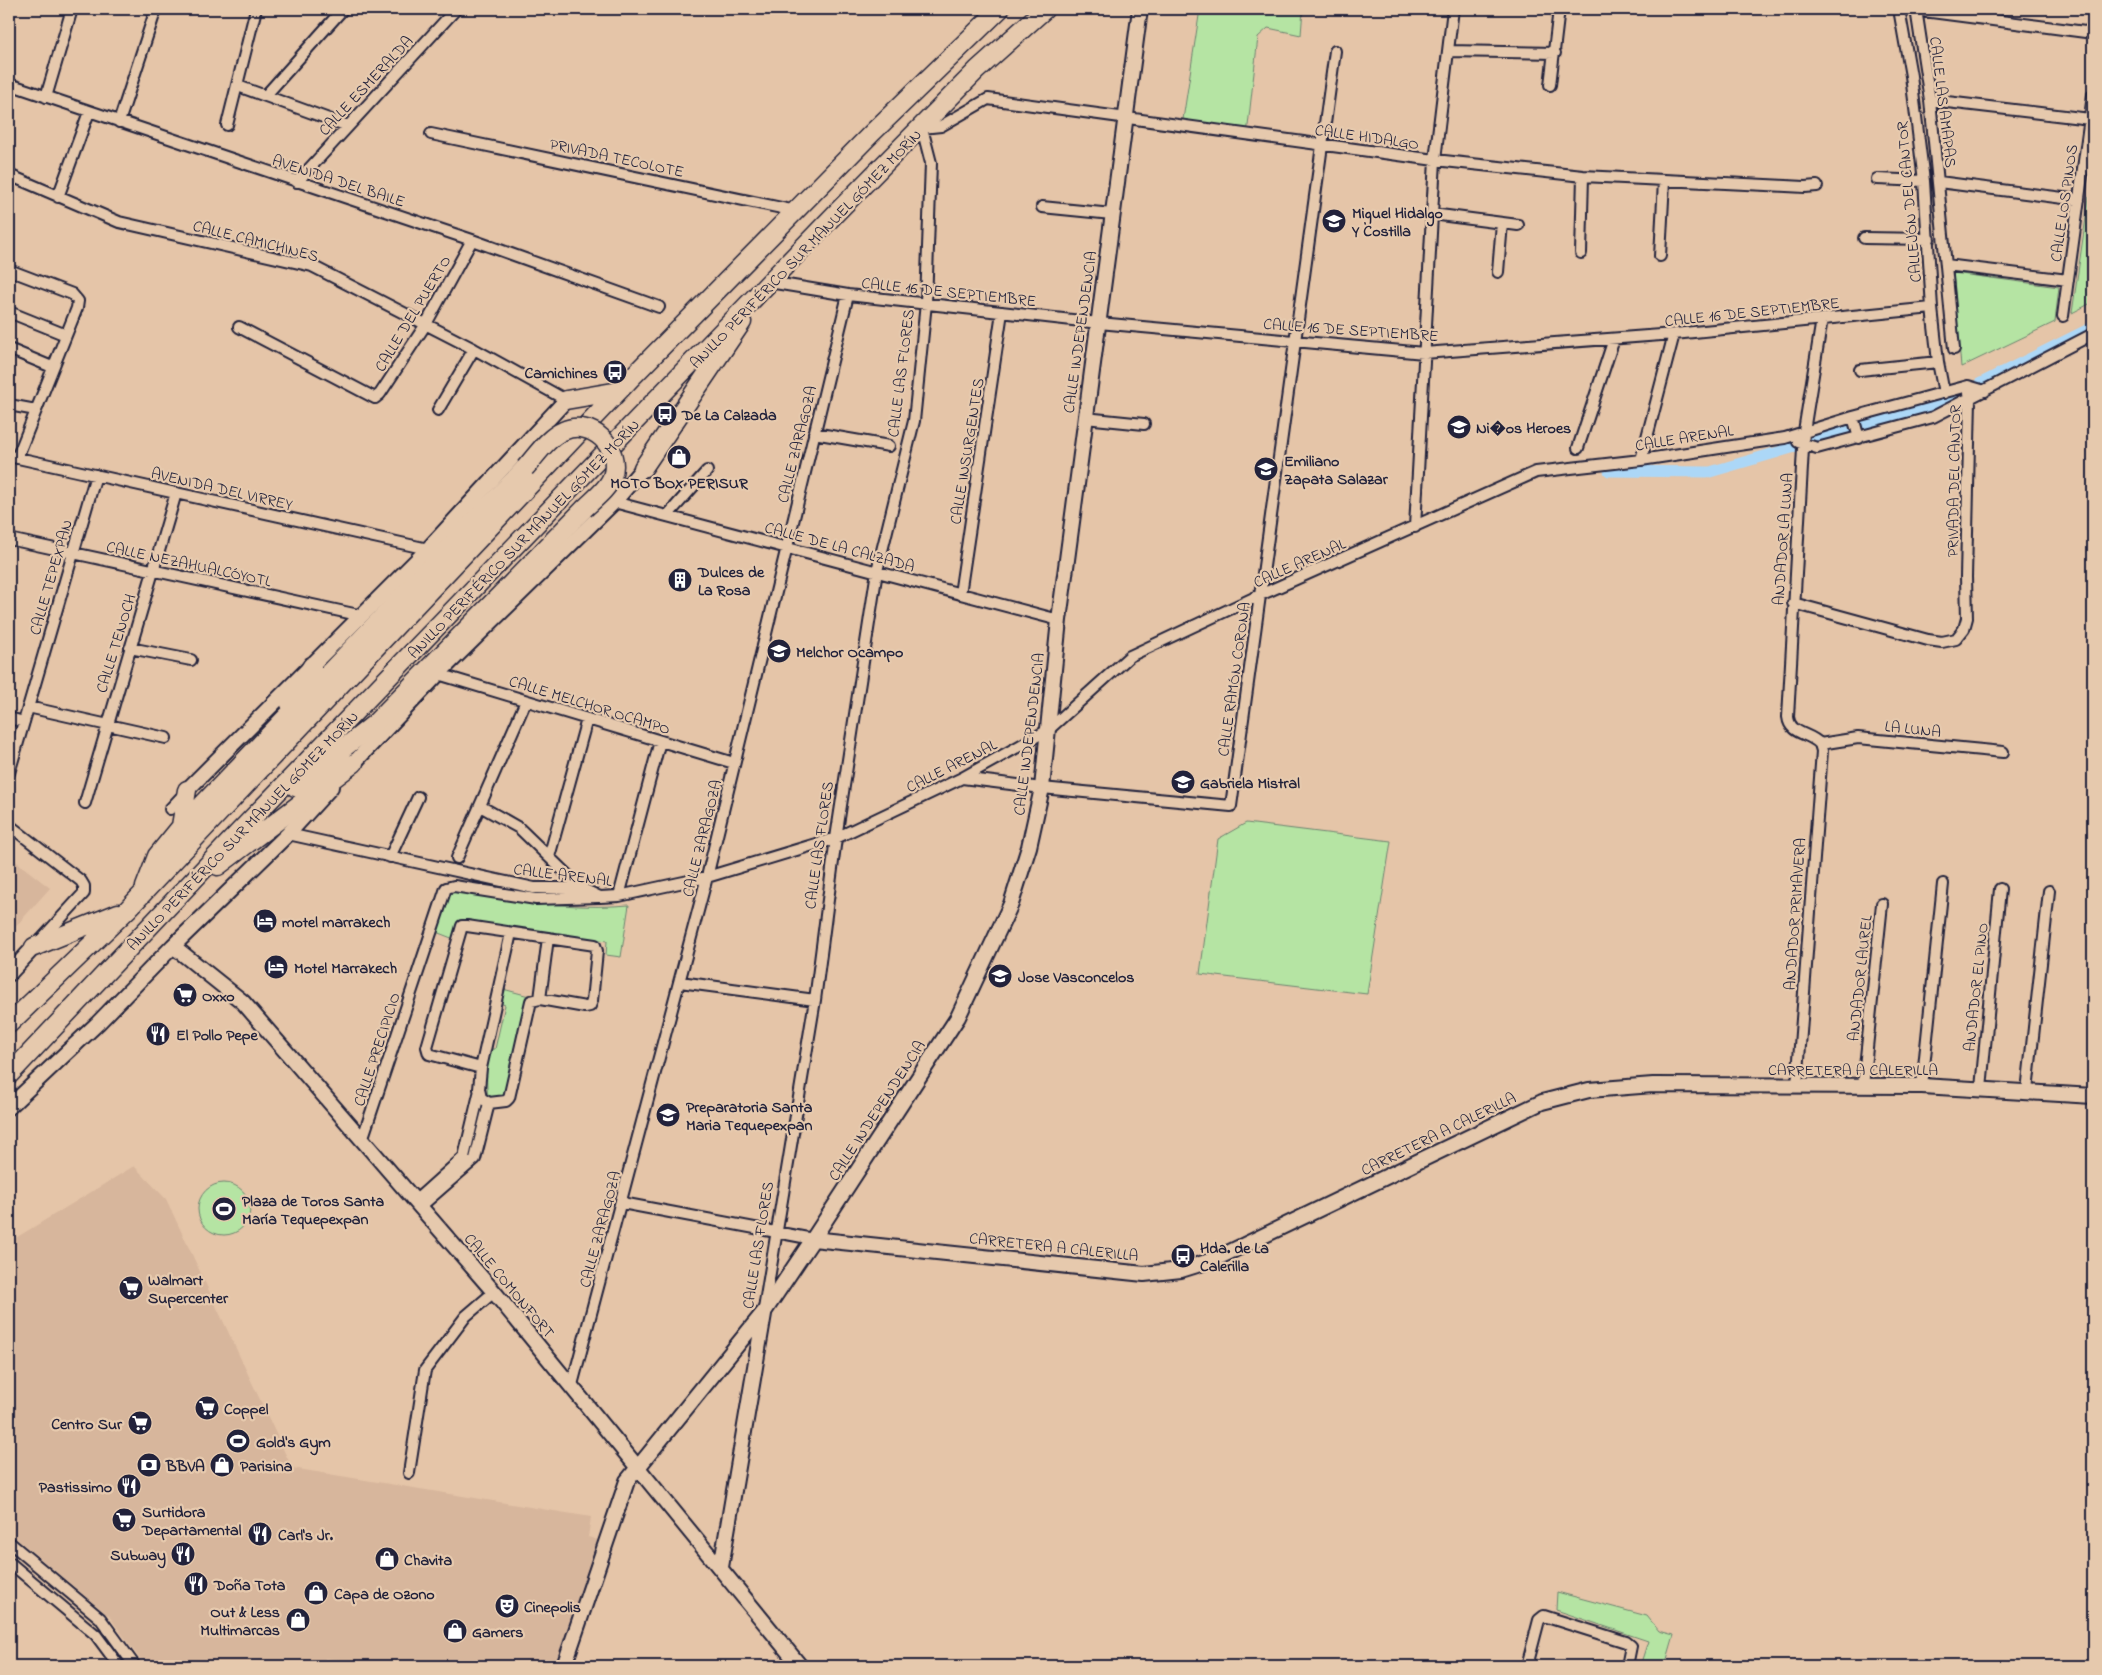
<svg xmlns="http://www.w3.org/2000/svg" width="2102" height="1675" font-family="'Indie Flower',sans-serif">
<rect width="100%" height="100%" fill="#e5c5a8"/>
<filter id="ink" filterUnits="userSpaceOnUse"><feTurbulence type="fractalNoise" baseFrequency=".02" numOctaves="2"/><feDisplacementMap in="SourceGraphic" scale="10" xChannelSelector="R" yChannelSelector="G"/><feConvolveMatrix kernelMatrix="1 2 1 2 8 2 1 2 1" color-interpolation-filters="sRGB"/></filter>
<g filter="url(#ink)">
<path fill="#d7b69c" d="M 9,856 L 50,888 L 9,934 Z
M 134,1166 L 166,1199 L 292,1468 L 591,1517 L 588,1537 L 598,1540 L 555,1666 L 386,1666 L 325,1658 L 324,1666 L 145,1666 L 109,1616 L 9,1532 L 9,1242 Z"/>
<path fill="#b5e4a3" stroke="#6c836f" d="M 1200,9 L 1303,9 L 1301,35 L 1268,28 L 1258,37 L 1247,135 L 1182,126 Z
M 2089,197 L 2093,197 L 2093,302 L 2072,313 Z
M 1953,273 L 2059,287 L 2055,322 L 1961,367 Z
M 1246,823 L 1391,841 L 1367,994 L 1200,974 L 1218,839 Z
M 454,891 C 513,900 570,910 629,905 L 621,957 L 606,955 L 607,941 L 460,921 L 454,939 L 436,932 L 450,894 Z
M 503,989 L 529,996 L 506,1096 L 501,1100 L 489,1098 C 485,1090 487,1058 489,1049 L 495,1049 L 505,1005 L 500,1003 Z
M198 1209a26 26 0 1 1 52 0a26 26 0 1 1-52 0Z
M 1557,1592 L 1647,1616 L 1659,1631 L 1674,1635 L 1665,1666 L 1640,1666 L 1648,1641 L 1556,1610 Z"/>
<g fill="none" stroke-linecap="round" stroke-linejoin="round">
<path stroke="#acd7f7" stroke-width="11" d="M 1979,384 L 2093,327
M 1811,442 L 1941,404 L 1966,391
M 1609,471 L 1710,472 L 1795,447"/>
<defs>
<path id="street" d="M 1899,9 L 1911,76 L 1924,181 L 1932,308 L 1938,362 L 1944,393
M 1916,9 L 1930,100 L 1954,349
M 1916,10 L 2093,33
M 1448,51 L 1555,53
M 9,84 L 472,240 L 659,307
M 1550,85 L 1559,9
M 238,86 L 348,126
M 266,95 L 343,9
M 46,97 L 72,9
M 1930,100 L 2090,119
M 119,122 L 156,9
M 227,125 L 256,9
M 431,134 L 796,211
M 9,175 L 119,222 L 312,266 L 474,349 L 566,400
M 1877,179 L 1924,181
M 297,182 L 456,9
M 1939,182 L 2079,200
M 58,197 L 89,112
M 1042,207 L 1112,214
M 1432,214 L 1518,225
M 1864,238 L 1929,239
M 1581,253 L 1583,176
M 1660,256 L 1664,181
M 1946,265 L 2068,280
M 9,270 L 72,294 L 78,301 L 77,308 L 17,458
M 1498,272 L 1502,223
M 769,282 L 848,295 L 1099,323 L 1424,353 L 1674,334 L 1932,308
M 9,312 L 66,335
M 2063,316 L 2093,95
M 239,327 L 375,398 L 380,394 L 426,324 L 472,240
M 9,349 L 52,367
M 1860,370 L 1938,362
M 9,405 L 36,410
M 438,410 L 474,349
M 1853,417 L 1859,438
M 1085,418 L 1144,424
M 814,433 L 889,446
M 1798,442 L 1817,448 L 1933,417 L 2093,334
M 1578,448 L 1614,339
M 9,456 L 428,549
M 1641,460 L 1674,334
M 614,502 L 1059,620
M 667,516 L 707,471
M 1415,527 L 1435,160 L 1453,9
M 9,539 L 363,616
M 960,594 L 1002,312
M 1793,603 L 1928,640 L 1942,642 L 1956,639 L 1964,629 L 1967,618 L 1966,577 L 1970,399 L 1968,386
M 130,648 L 191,660
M 438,674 L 734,763
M 28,707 L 166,738
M 9,718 L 24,722
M 1820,744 C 1809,732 1790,735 1788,717 L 1804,431 L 1822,319
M 1820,744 L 1858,738 L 2003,752
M 9,773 L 96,475
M 962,778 L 1042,788 L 1231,806 L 1335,51
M 85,803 L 176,493
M 480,806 L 519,828 L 581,888
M 170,809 L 185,793
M 9,825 L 81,881 L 84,886 L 84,893 L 40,941
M 288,834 L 534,888 L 581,888 L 600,897 L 619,896 L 707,877 L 836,838 L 962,778 L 1048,730 L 1130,656 L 1260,595 L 1536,472 L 1641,460 L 1785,438 L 1853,417 L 1968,386 L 1985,391
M 390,857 L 418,797
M 549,857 L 587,719
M 457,858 L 526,701
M 619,896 L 660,741
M 680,982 L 815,1000
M 540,999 L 548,938
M 481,1068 L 479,1089 L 481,1098 L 489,1103 L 506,1101 L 509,1098 L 531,1001 L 540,999 L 585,1007 L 590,1006 L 592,1001 L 597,951 L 595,945 L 467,926 L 462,926 L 427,1047 L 429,1054 L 481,1068 L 511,933
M 1797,1086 L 1822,751 L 1820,744
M 1863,1086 L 1882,904
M 1922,1086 L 1943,884
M 1981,1088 L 2000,889
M 2027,1091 L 2049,891
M 362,1140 L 446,888 L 454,886 L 536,899 L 598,897
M 415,1201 L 464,1157 L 479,1094
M 622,1203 L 813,1239
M 420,1207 L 475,1159 L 489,1103
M 764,1309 L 815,1000 L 836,838 L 877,571 L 914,421 L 926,303 L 931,163 L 922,128 L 941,126 L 988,99 L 1435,160 L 1583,176 L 1805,187 L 1817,186
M 572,1385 L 707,877 L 848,295
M 409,1473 L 425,1370 L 466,1316 L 494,1292
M 9,1542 L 100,1618 L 135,1666
M 9,1562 L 96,1635 L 119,1666
M 1527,1666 L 1539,1620 L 1544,1616 L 1626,1642 L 1631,1646 L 1627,1666"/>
<path id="secondary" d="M 348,769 L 438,674 L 614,502 L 643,468
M 187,790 L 428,549 L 566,400
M 173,946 L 243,1002 L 494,1292 L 800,1666
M 9,974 L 34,947
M 9,1107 L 98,1023 L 173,946 L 288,834 L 331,787
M 813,1239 L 1144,1274 L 1181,1270 L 1213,1260 L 1542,1102 L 1589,1090 L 1653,1085 L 1922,1086 L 2093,1096
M 721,1567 L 764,1314
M 564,1666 L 627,1481 L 764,1312 L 813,1239 L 958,1017 L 1011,904 L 1029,847 L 1042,788 L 1059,620 L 1140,9"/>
<path id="highway" d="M 566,400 L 619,391
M 643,468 L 742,322
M 290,704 L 312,666
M 295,787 L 374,724 L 584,509
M 181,826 L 187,790
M 218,866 L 354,763
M 145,887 L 157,856 L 179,829 L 525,468
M 34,947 L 118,913
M 9,1024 L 128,909 L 632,377 L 873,132 L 1000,9
M 9,1075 L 237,834 L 839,210 L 977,70 L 1045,9"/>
</defs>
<use href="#street" stroke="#22223b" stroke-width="14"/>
<use href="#secondary" stroke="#22223b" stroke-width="18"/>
<use href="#highway" stroke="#22223b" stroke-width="21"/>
<use href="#street" stroke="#e6c9ad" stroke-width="10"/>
<use href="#secondary" stroke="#e6c9ad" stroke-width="14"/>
<use href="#highway" stroke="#e6c9ad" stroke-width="18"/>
<defs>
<path id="highway-bridge" d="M 525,468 C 536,456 548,437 563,431 C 592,418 622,448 612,477 C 608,489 593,500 584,509"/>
</defs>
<use href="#highway-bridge" stroke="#22223b" stroke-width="21" stroke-linecap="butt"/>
<use href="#highway-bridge" stroke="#e6c9ad" stroke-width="18"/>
</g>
</g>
<defs>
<symbol id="school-disc" viewBox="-11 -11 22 22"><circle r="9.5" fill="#22223b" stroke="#e6c9ad"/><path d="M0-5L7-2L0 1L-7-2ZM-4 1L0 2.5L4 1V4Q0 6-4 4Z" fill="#fff"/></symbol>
<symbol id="bus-disc" viewBox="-11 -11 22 22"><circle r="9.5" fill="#22223b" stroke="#e6c9ad"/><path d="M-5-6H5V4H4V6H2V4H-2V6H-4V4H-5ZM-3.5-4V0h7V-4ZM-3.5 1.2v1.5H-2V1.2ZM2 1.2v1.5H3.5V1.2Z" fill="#fff"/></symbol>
<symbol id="shop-disc" viewBox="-11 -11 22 22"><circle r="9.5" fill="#22223b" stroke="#e6c9ad"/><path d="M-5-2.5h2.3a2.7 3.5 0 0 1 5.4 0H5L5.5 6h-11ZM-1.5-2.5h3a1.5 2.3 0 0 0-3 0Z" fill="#fff"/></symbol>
<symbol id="building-disc" viewBox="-11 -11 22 22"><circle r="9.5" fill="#22223b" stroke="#e6c9ad"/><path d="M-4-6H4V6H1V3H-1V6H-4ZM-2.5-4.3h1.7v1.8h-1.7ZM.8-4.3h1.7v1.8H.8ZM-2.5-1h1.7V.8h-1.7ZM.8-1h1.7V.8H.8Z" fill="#fff"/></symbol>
<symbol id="hotel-disc" viewBox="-11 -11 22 22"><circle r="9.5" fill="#22223b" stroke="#e6c9ad"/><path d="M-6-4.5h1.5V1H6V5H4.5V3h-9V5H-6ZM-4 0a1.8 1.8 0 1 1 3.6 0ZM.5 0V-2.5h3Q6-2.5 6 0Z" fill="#fff"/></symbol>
<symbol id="supermarket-disc" viewBox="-11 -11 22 22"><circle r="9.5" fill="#22223b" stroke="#e6c9ad"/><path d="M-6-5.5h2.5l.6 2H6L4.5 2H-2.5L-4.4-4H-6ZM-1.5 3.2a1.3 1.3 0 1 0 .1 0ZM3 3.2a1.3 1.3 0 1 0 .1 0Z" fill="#fff"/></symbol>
<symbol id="restaurant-disc" viewBox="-11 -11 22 22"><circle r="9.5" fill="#22223b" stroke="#e6c9ad"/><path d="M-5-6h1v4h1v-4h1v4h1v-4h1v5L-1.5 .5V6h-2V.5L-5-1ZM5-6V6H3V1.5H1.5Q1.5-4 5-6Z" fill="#fff"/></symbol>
<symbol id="university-disc" viewBox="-11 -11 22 22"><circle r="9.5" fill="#22223b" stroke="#e6c9ad"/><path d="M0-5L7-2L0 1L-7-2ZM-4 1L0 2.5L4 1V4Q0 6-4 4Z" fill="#fff"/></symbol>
<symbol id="stadium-disc" viewBox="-11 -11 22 22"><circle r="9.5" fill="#22223b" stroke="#e6c9ad"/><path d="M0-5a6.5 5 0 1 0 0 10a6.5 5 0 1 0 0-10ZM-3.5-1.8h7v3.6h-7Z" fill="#fff"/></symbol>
<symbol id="bank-disc" viewBox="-11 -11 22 22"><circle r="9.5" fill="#22223b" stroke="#e6c9ad"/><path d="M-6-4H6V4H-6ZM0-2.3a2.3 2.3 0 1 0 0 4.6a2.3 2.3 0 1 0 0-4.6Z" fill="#fff"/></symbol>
<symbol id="theatre-disc" viewBox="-11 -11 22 22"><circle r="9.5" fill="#22223b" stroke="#e6c9ad"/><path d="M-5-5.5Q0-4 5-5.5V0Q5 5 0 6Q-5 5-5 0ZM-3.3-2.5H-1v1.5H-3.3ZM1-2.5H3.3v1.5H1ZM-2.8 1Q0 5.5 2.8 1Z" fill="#fff"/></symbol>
</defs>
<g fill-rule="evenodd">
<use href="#school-disc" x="1320" y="207" width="28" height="28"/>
<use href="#bus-disc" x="601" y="358" width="28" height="28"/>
<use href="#bus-disc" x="651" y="400" width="28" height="28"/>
<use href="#school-disc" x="1445" y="413" width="28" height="28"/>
<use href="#shop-disc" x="665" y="443" width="28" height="28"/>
<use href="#school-disc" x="1252" y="455" width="28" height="28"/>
<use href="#building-disc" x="666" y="566" width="28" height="28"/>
<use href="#school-disc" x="765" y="637" width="28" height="28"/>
<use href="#school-disc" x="1169" y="768" width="28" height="28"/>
<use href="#hotel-disc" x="251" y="907" width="28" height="28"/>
<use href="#hotel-disc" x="262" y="953" width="28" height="28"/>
<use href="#school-disc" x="986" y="962" width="28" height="28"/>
<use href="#supermarket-disc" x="171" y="981" width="28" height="28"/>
<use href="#restaurant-disc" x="144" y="1020" width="28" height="28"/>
<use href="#university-disc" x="654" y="1101" width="28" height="28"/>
<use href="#stadium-disc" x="210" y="1195" width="28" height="28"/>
<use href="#bus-disc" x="1169" y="1242" width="28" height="28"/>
<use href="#supermarket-disc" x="117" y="1274" width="28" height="28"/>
<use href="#supermarket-disc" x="193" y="1394" width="28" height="28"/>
<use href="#supermarket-disc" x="126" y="1409" width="28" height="28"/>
<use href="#stadium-disc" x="224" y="1427" width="28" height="28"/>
<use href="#bank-disc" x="135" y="1451" width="28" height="28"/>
<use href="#shop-disc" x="208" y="1451" width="28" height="28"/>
<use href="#restaurant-disc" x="115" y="1472" width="28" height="28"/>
<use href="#supermarket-disc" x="110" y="1506" width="28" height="28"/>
<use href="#restaurant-disc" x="246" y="1520" width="28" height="28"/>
<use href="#restaurant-disc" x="169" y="1540" width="28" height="28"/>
<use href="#shop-disc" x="373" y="1545" width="28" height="28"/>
<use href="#restaurant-disc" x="182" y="1570" width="28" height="28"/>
<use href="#shop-disc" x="302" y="1579" width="28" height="28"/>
<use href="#theatre-disc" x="493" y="1592" width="28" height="28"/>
<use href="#shop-disc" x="284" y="1606" width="28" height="28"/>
<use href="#shop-disc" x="441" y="1617" width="28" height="28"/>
</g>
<g text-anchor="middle" stroke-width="4.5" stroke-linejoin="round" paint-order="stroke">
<g font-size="16" fill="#22223b" stroke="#e6c9ad">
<text transform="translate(365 85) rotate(-47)" y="6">CALLE ESMERALDA</text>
<text transform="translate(1944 102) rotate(83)" y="6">CALLE LAS AMAPAS</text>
<text transform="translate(1367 136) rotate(8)" y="6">CALLE HIDALGO</text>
<text transform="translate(617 157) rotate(12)" y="6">PRIVADA TECOLOTE</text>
<text transform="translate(339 180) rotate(18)" y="6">AVENIDA DEL BAILE</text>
<text transform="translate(1908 202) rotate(-95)" y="6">CALLEJÓN DEL CANTOR</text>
<text transform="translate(2063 203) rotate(-82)" y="6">CALLE LOS PINOS</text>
<text transform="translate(256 240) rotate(14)" y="6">CALLE CAMICHINES</text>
<text transform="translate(805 248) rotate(-46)" y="6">ANILLO PERIFÉRICO SUR MANUEL GÓMEZ MORÍN</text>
<text transform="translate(949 291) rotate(6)" y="6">CALLE 16 DE SEPTIEMBRE</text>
<text transform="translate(1752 311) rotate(-6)" y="6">CALLE 16 DE SEPTIEMBRE</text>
<text transform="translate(412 313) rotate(-59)" y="6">CALLE DEL PUERTO</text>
<text transform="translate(1351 329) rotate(4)" y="6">CALLE 16 DE SEPTIEMBRE</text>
<text transform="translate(1079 332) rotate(-82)" y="6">CALLE INDEPENDENCIA</text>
<text transform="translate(900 373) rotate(-83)" y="6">CALLE LAS FLORES</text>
<text transform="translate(1684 437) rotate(-9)" y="6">CALLE ARENAL</text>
<text transform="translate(796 444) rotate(-76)" y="6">CALLE ZARAGOZA</text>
<text transform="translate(966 451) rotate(-81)" y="6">CALLE INSURGENTES</text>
<text transform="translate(1953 481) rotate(-89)" y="6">PRIVADA DEL CANTOR</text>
<text transform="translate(222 488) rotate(13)" y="6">AVENIDA DEL VIRREY</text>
<text transform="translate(523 538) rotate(-46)" y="6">ANILLO PERIFÉRICO SUR MANUEL GÓMEZ MORÍN</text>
<text transform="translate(1782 539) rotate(-86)" y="6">ANDADOR LA LUNA</text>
<text transform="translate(840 546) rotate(15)" y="6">CALLE DE LA CALZADA</text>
<text transform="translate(1299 562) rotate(-24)" y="6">CALLE ARENAL</text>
<text transform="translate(189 563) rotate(12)" y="6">CALLE NEZAHUALCÓYOTL</text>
<text transform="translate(50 577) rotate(-74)" y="6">CALLE TEPEXPAN</text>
<text transform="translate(115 643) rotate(-73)" y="6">CALLE TENOCH</text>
<text transform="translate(1233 679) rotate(-82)" y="6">CALLE RAMÓN CORONA</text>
<text transform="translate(590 704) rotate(17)" y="6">CALLE MELCHOR OCAMPO</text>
<text transform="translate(1913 728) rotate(6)" y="6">LA LUNA</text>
<text transform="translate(1028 734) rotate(-83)" y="6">CALLE INDEPENDENCIA</text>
<text transform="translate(951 765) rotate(-27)" y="6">CALLE ARENAL</text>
<text transform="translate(242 830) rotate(-46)" y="6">ANILLO PERIFÉRICO SUR MANUEL GÓMEZ MORÍN</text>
<text transform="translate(701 838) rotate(-76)" y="6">CALLE ZARAGOZA</text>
<text transform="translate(818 845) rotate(-82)" y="6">CALLE LAS FLORES</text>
<text transform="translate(563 874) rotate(7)" y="6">CALLE ARENAL</text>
<text transform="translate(1794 914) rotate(-86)" y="6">ANDADOR PRIMAVERA</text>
<text transform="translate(1859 978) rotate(-84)" y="6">ANDADOR LAUREL</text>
<text transform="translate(1975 987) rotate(-84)" y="6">ANDADOR EL PINO</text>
<text transform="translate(376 1049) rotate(-72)" y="6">CALLE PRECIPICIO</text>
<text x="1853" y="1075">CARRETERA A CALERILLA</text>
<text transform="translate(876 1110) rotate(-57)" y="6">CALLE INDEPENDENCIA</text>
<text transform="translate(1438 1133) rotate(-26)" y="6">CARRETERA A CALERILLA</text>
<text transform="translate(599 1229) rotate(-75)" y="6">CALLE ZARAGOZA</text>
<text transform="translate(757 1245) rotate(-81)" y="6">CALLE LAS FLORES</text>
<text transform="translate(1054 1246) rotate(6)" y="6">CARRETERA A CALERILLA</text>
<text transform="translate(510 1285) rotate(50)" y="6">CALLE COMONFORT</text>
</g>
<g font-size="16" font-weight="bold" fill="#22223b" stroke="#e6c9ad" text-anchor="start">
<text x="1352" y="218">Miguel Hidalgo<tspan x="1352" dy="18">Y Costilla</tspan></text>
<text x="598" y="378" text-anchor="end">Camichines</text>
<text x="682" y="420">De La Calzada</text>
<text x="1476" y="433">Ni�os Heroes</text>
<text x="1284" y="466">Emiliano<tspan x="1284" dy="18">Zapata Salazar</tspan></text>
<text x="679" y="488" text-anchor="middle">MOTO BOX PERISUR</text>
<text x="698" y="577">Dulces de<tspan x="698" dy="18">La Rosa</tspan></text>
<text x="796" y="657">Melchor Ocampo</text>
<text x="1200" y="788">Gabriela Mistral</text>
<text x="282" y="927">motel marrakech</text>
<text x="294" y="973">Motel Marrakech</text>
<text x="1018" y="982">Jose Vasconcelos</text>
<text x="202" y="1001">Oxxo</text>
<text x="176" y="1040">El Pollo Pepe</text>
<text x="686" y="1112">Preparatoria Santa<tspan x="686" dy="18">Maria Tequepexpan</tspan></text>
<text x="242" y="1206">Plaza de Toros Santa<tspan x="242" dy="18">María Tequepexpan</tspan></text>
<text x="1200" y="1253">Hda. de La<tspan x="1200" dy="18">Calerilla</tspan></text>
<text x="148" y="1285">Walmart<tspan x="148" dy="18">Supercenter</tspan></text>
<text x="224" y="1414">Coppel</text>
<text x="122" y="1429" text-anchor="end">Centro Sur</text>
<text x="256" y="1447">Gold's Gym</text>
<text x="166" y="1471">BBVA</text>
<text x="240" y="1471">Parisina</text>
<text x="112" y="1492" text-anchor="end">Pastissimo</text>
<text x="142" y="1517">Surtidora<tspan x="142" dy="18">Departamental</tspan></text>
<text x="278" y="1540">Carl's Jr.</text>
<text x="166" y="1560" text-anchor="end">Subway</text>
<text x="404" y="1565">Chavita</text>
<text x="214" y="1590">Doña Tota</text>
<text x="334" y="1599">Capa de Ozono</text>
<text x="524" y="1612">Cinepolis</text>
<text x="280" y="1617" text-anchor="end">Out &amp; Less<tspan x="280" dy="18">Multimarcas</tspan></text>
<text x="472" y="1637">Gamers</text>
</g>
</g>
<rect width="2102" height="1675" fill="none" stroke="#e6c9ad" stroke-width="30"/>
<rect x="15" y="15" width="2072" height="1645" fill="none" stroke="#22223b" stroke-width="2" filter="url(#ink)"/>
</svg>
